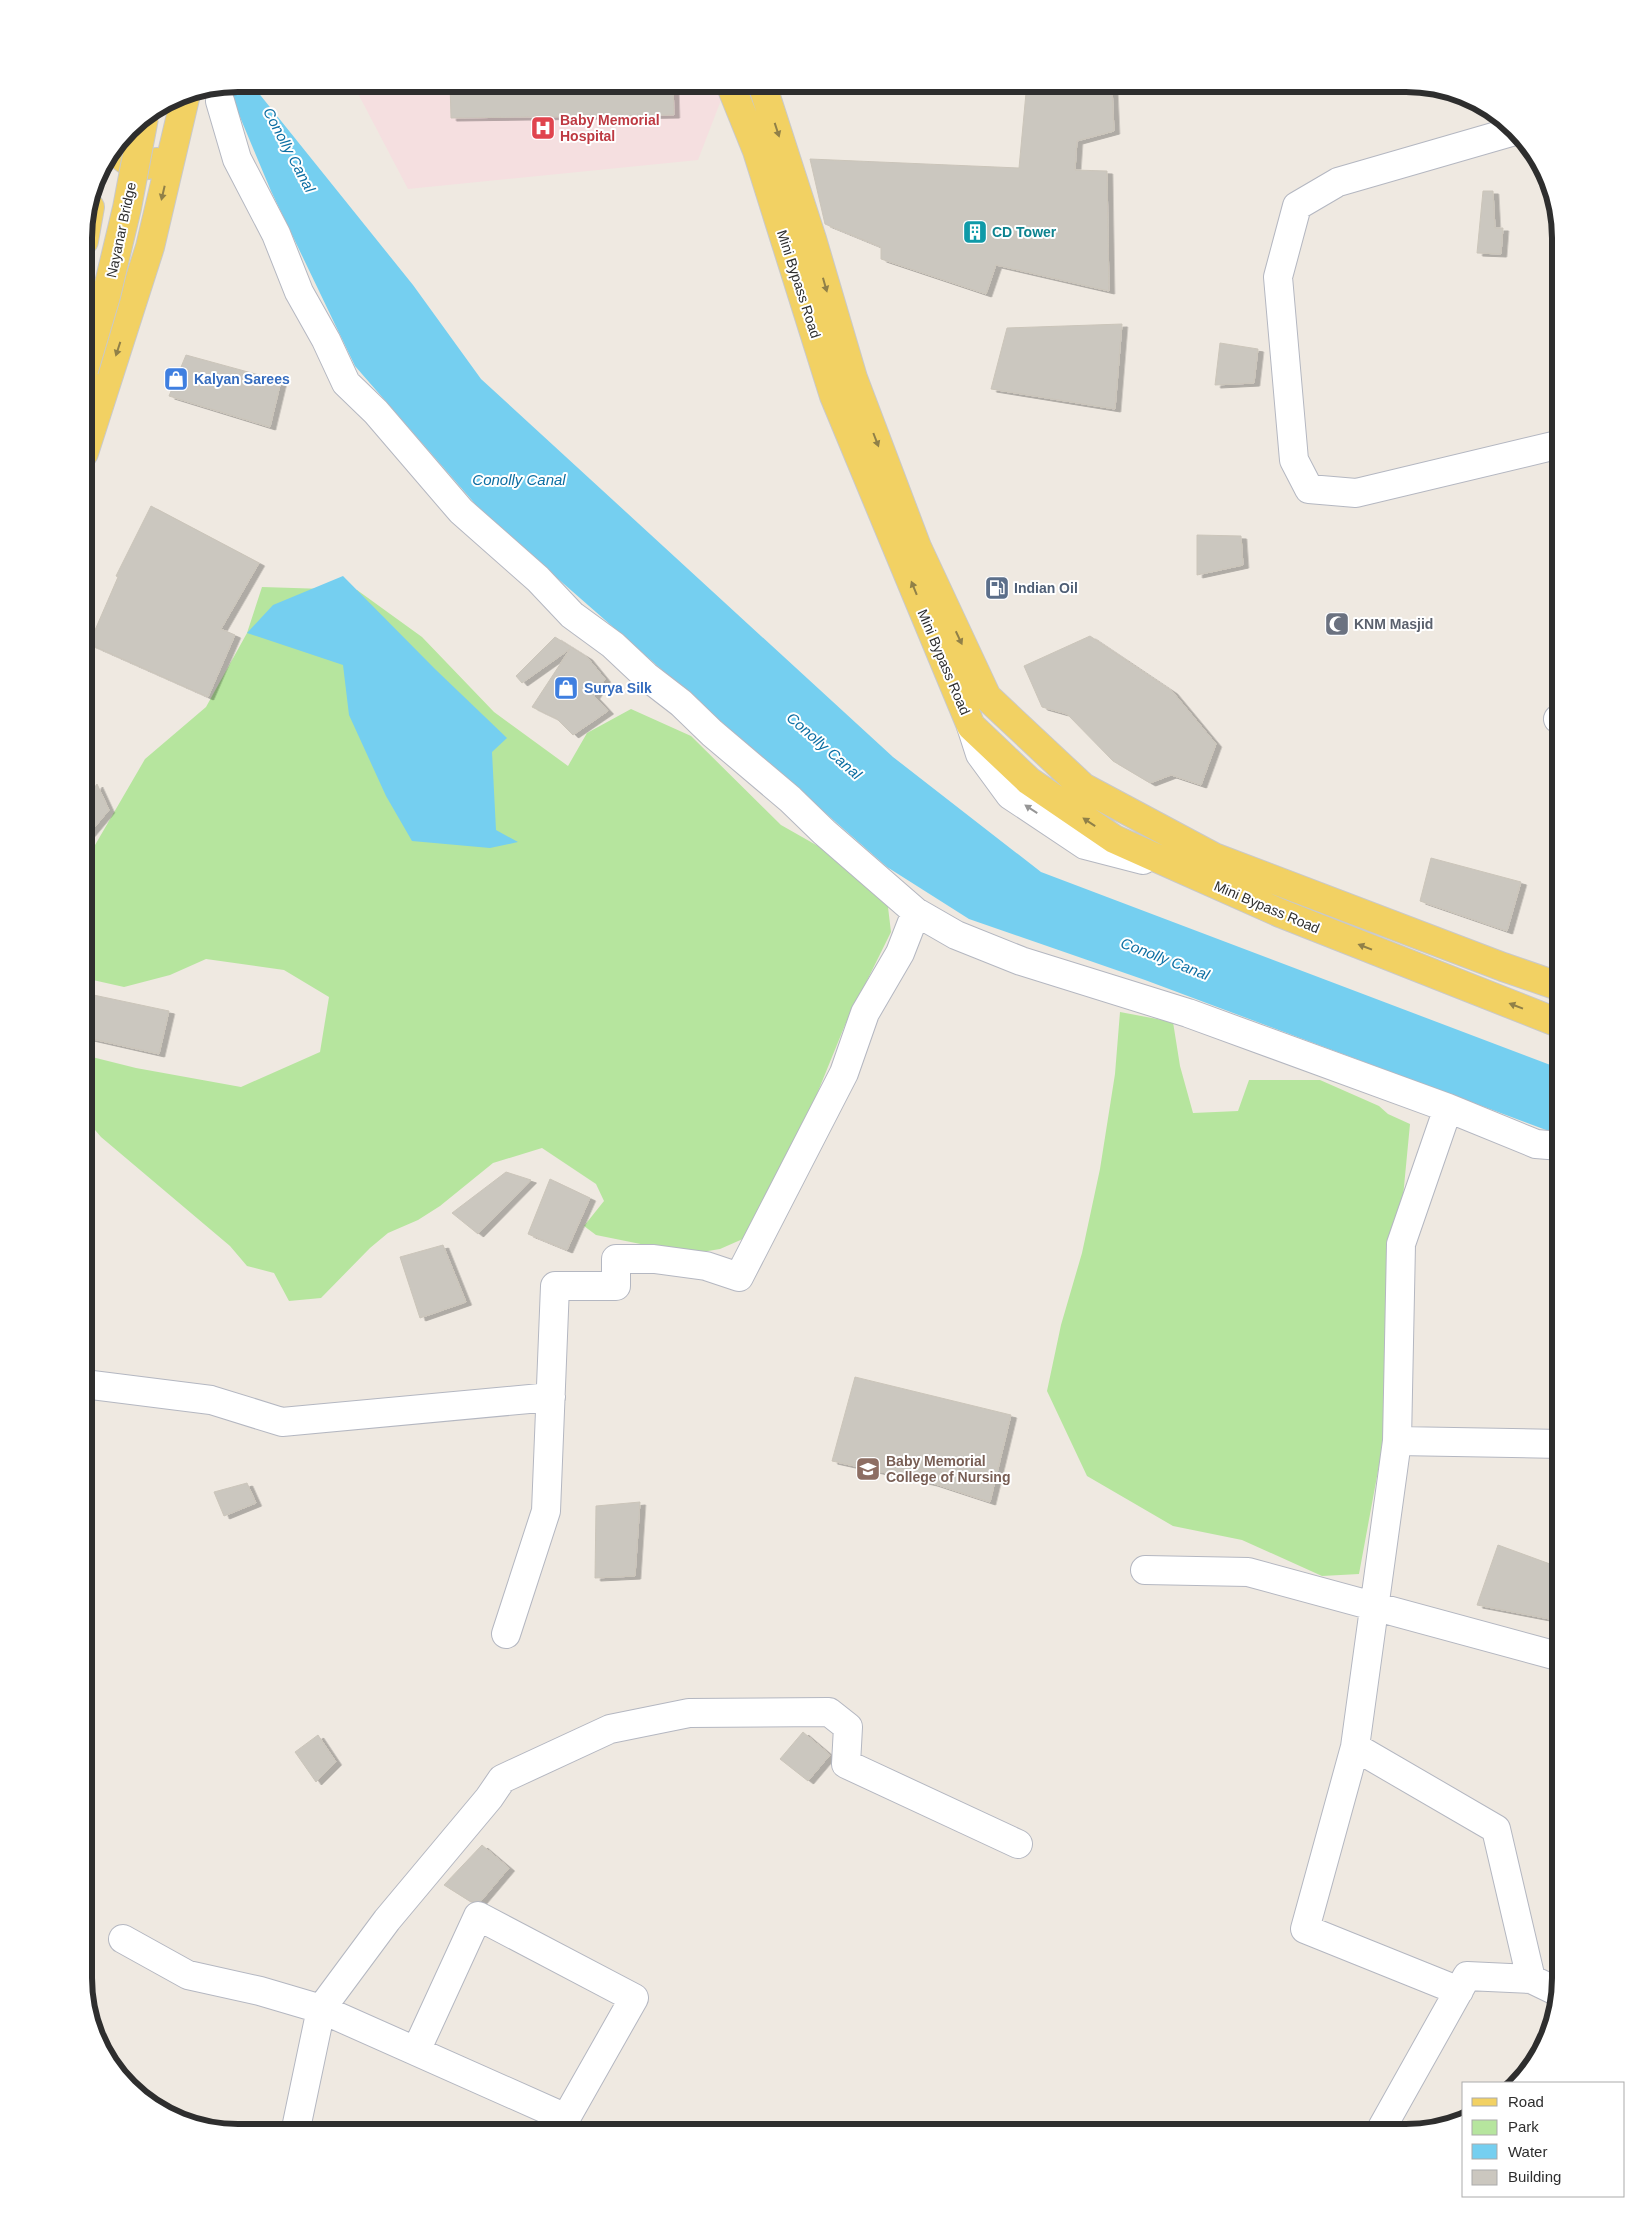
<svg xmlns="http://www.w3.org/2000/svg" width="1645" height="2217" font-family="Helvetica,sans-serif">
<defs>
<filter id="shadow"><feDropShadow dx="5.5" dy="3" stdDeviation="0" flood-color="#0004"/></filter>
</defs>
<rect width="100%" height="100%" fill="#efe9e1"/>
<path fill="#f5dfe0" d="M 353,84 L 719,84 L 723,95 L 698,160 L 408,189 Z"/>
<path fill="#b6e59e" d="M 262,587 L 357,590 L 422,637 L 494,712 L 568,766 L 587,733 L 631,709 L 691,736 L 781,825 L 832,854 L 887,899 L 891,932 L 845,1025 L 795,1148 L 745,1238 L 720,1249 L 690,1254 L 596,1235 L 584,1226 L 604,1201 L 596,1184 L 542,1148 L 493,1163 L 440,1206 L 418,1220 L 388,1233 L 370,1248 L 321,1298 L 289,1301 L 274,1273 L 247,1266 L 230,1246 L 101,1137 L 84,1117 L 84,1055 L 136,1068 L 241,1087 L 320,1052 L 329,997 L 284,970 L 206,959 L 170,975 L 124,987 L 84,978 L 84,864 L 145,759 L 206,707 L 247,633 Z
M 1120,1012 L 1173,1022 L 1180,1066 L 1193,1113 L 1238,1111 L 1249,1080 L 1320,1080 L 1379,1106 L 1388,1114 L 1410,1124 L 1398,1249 L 1391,1373 L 1380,1460 L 1359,1574 L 1322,1576 L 1242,1540 L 1173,1526 L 1087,1476 L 1047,1391 L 1061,1325 L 1082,1253 L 1100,1169 L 1115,1074 Z"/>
<path fill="#75cff0" d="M 239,84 L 257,84 L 257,91 L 413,285 L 481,379 L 893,757 L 1041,872 L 1561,1069 L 1561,1131 L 1546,1130 L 1145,980 L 969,919 L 887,867 L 483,513 L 355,366 L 271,191 L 227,86 Z
M 343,576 L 435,669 L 507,738 L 492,752 L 496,830 L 518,842 L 490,848 L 412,841 L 386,796 L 349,715 L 343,665 L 247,633 L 273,605 Z"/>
<path fill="#cbc7bf" stroke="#cbc5ba" filter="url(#shadow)" d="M 488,84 L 673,84 L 674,115 L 451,118 L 450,85 Z
M 1090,84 L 1112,86 L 1114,131 L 1077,141 L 1075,170 L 1107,171 L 1109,291 L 996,265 L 986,294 L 881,259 L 881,247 L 825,224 L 810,159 L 1019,168 L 1026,93 L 1089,90 Z
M 1483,191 L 1493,191 L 1495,228 L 1503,228 L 1501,254 L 1477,253 Z
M 1122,324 L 1115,409 L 991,389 L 1007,328 Z
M 1220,343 L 1258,349 L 1254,383 L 1215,385 Z
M 186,355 L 281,381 L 270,427 L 169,396 Z
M 151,506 L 259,563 L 221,629 L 235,635 L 208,697 L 89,644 L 118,577 L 116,576 Z
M 1197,535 L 1241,536 L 1243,565 L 1197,575 Z
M 1090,636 L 1172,691 L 1216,744 L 1201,785 L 1171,775 L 1150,783 L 1113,761 L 1067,714 L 1042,707 L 1024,666 Z
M 555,637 L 587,657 L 605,679 L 594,696 L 608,711 L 573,735 L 557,719 L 532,707 L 570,649 L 522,683 L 516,676 Z
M 97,784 L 109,810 L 84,840 L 84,789 L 92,791 Z
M 1431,858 L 1521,882 L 1507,931 L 1420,901 Z
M 84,993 L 169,1011 L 159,1054 L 84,1037 Z
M 506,1172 L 531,1180 L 478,1234 L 452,1213 Z
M 550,1179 L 590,1198 L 567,1250 L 528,1234 Z
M 443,1245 L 466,1302 L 420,1318 L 400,1257 Z
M 855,1377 L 1011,1415 L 990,1502 L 932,1483 L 832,1461 Z
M 247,1483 L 256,1503 L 224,1516 L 214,1492 Z
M 640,1502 L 635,1576 L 595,1578 L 596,1506 Z
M 1498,1545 L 1561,1568 L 1561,1607 L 1555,1620 L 1477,1605 Z
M 803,1732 L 830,1755 L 808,1781 L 780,1759 Z
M 318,1735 L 336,1762 L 316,1782 L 295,1752 Z
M 482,1845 L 509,1868 L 481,1901 L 471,1902 L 444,1885 Z"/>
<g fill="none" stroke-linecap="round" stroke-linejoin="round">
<defs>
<path id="minor" d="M 220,101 L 237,159 L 276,234 L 299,292 L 326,340 L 346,383 L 376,412 L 461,511 L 538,579 L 572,615 L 613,645 L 646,676 L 681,703 L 712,733 L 790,799 L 824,832 L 916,912 L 900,953 L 865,1013 L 844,1073 L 739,1277 L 706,1266 L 654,1259 L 616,1259 L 616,1286 L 555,1286 L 546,1511 L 506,1634
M 1511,132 L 1338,182 L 1297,206 L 1278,277 L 1294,460 L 1309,489 L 1356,493 L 1561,444
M 1558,719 L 1561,718
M 971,726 L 980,754 L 1010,795 L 1085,845 L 1143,860
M 916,912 L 956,935 L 1021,961 L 1188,1013 L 1448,1108 L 1536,1144 L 1561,1146
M 84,1384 L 211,1400 L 282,1422 L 551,1397
M 1397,1441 L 1401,1244 L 1448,1108
M 1145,1570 L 1248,1572 L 1561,1657
M 1355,1747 L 1397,1441 L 1561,1444
M 123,1939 L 188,1975 L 260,1991 L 321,2009 L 387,1920 L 489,1798 L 502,1779 L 610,1729 L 689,1713 L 829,1712 L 848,1727 L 846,1764 L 1018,1844
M 1459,1991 L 1305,1929 L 1355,1747 L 1496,1829 L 1531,1979
M 295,2133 L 321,2009 L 566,2118 L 634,1998 L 478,1916 L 416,2051
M 1379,2133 L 1467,1976 L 1531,1979 L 1558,1992"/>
<path id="major" d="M 730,84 L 757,151 L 834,396 L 971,726 L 1029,781 L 1114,839 L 1280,913 L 1561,1024
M 762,84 L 812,239 L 853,378 L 917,547 L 987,697 L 1083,787 L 1214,857 L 1503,967 L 1561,987
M 116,149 C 126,164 139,170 157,162
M 84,241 L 90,207
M 84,453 L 150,247 L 186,94"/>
</defs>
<use href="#minor" stroke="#b4b7c1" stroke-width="30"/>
<use href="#major" stroke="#c9c9c9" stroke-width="30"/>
<use href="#minor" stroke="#fff" stroke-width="28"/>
<use href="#major" stroke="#f2d163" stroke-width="28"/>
<defs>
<path id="major-bridge" d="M 84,370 L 106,296 L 127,208 L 144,118"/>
</defs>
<use href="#major-bridge" stroke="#c9c9c9" stroke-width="30" stroke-linecap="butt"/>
<use href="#major-bridge" stroke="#f2d163" stroke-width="28"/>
</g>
<defs><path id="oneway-solid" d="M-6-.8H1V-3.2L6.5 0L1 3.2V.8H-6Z" transform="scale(1.25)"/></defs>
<g fill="#908048">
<use href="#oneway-solid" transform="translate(777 130) rotate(72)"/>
<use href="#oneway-solid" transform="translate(163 193) rotate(103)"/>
<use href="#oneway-solid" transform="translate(825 285) rotate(74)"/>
<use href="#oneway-solid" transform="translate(118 349) rotate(108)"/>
<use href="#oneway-solid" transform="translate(876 440) rotate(69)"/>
<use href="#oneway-solid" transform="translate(914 588) rotate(-112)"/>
<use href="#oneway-solid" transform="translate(959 638) rotate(65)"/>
<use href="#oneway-solid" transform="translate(1089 822) rotate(-146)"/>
<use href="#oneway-solid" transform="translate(1365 947) rotate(-159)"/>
<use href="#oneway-solid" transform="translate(1516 1006) rotate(-159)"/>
</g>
<use fill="#969696" href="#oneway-solid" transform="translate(1031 809) rotate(-147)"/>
<defs>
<symbol id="hospital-square" viewBox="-11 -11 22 22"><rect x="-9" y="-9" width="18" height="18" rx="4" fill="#e0444e" stroke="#fff"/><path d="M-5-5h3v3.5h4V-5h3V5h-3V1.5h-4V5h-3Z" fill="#fff"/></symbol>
<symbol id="building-square" viewBox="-11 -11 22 22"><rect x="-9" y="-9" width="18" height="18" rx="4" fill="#0f9aa8" stroke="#fff"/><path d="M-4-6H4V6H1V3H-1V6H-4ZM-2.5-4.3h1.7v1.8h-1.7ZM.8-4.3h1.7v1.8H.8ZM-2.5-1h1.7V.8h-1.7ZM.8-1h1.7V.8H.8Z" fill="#fff"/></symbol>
<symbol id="shop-square" viewBox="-11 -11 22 22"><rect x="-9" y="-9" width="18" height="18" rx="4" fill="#3f7fe0" stroke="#fff"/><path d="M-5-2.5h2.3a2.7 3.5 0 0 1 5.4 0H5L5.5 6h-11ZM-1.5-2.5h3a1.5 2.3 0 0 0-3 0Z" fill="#fff"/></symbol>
<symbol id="fuel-square" viewBox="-11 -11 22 22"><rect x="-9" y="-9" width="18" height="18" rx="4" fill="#5c6f8a" stroke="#fff"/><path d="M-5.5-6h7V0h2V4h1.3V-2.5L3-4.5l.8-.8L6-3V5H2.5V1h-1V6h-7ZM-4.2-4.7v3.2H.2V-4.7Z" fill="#fff"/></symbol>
<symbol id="mosque-square" viewBox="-11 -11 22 22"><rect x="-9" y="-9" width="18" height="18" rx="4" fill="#6b7280" stroke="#fff"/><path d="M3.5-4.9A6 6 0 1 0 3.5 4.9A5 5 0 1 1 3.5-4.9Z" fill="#fff"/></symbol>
<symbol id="university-square" viewBox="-11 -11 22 22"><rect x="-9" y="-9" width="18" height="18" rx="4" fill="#8d6e63" stroke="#fff"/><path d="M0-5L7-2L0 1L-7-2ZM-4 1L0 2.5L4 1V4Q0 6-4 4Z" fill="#fff"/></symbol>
</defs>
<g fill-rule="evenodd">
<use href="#hospital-square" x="529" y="114" width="28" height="28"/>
<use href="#building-square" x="961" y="218" width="28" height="28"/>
<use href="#shop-square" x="162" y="365" width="28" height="28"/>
<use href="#fuel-square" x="983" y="574" width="28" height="28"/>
<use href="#mosque-square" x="1323" y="610" width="28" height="28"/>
<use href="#shop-square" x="552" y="674" width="28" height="28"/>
<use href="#university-square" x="854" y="1455" width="28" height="28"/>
</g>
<g text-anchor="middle" stroke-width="4" stroke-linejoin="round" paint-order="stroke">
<g font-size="14" font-weight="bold" fill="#be3a42" stroke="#fff" text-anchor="start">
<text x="560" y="125">Baby Memorial<tspan x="560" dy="16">Hospital</tspan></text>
</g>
<g font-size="14" fill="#2e2e2e" stroke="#fff">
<text transform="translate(121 230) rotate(-78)" y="5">Nayanar Bridge</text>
<text transform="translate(799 284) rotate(72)" y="5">Mini Bypass Road</text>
<text transform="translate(944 662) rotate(67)" y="5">Mini Bypass Road</text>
<text transform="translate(1267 907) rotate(23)" y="5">Mini Bypass Road</text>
</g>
<g font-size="14" font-weight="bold" fill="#0d838f" stroke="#fff" text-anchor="start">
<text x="992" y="237">CD Tower</text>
</g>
<g font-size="14" font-weight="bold" fill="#366cbe" stroke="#fff" text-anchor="start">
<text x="194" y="384">Kalyan Sarees</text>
<text x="584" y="693">Surya Silk</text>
</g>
<g font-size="14" font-weight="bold" fill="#4e5e75" stroke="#fff" text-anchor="start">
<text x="1014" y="593">Indian Oil</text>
</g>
<g font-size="14" font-weight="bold" fill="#5b616d" stroke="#fff" text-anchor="start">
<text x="1354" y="629">KNM Masjid</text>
</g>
<g font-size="14" font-weight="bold" fill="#785e54" stroke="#fff" text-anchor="start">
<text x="886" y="1466">Baby Memorial<tspan x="886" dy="16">College of Nursing</tspan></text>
</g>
<g font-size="15" font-style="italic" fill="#0d6fa3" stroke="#fff">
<text transform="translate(289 150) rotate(62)" y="5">Conolly Canal</text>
<text x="519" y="485">Conolly Canal</text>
<text transform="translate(824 746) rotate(41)" y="5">Conolly Canal</text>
<text transform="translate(1165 959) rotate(21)" y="5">Conolly Canal</text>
</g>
</g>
<path d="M0 0H1645V2217H0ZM238 92H1406A146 146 0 0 1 1552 238V1978A146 146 0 0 1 1406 2124H238A146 146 0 0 1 92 1978V238A146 146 0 0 1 238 92Z" fill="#fff" fill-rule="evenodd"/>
<path fill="none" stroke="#2e2e2e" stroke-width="6" d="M238 92H1406A146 146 0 0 1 1552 238V1978A146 146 0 0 1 1406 2124H238A146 146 0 0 1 92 1978V238A146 146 0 0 1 238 92Z"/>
<rect x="1462" y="2082" width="162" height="115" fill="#ffffff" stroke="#ababab"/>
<rect x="1472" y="2098" width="25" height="8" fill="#f2d163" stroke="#ababab"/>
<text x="1508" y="2107" font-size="15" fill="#2e2e2e">Road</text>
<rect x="1472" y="2120" width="25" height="15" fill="#b6e59e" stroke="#ababab"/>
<text x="1508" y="2132" font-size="15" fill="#2e2e2e">Park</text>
<rect x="1472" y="2144" width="25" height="15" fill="#75cff0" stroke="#ababab"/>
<text x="1508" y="2157" font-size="15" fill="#2e2e2e">Water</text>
<rect x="1472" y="2170" width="25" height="15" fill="#cbc7bf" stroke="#ababab"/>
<text x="1508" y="2182" font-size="15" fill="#2e2e2e">Building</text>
</svg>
